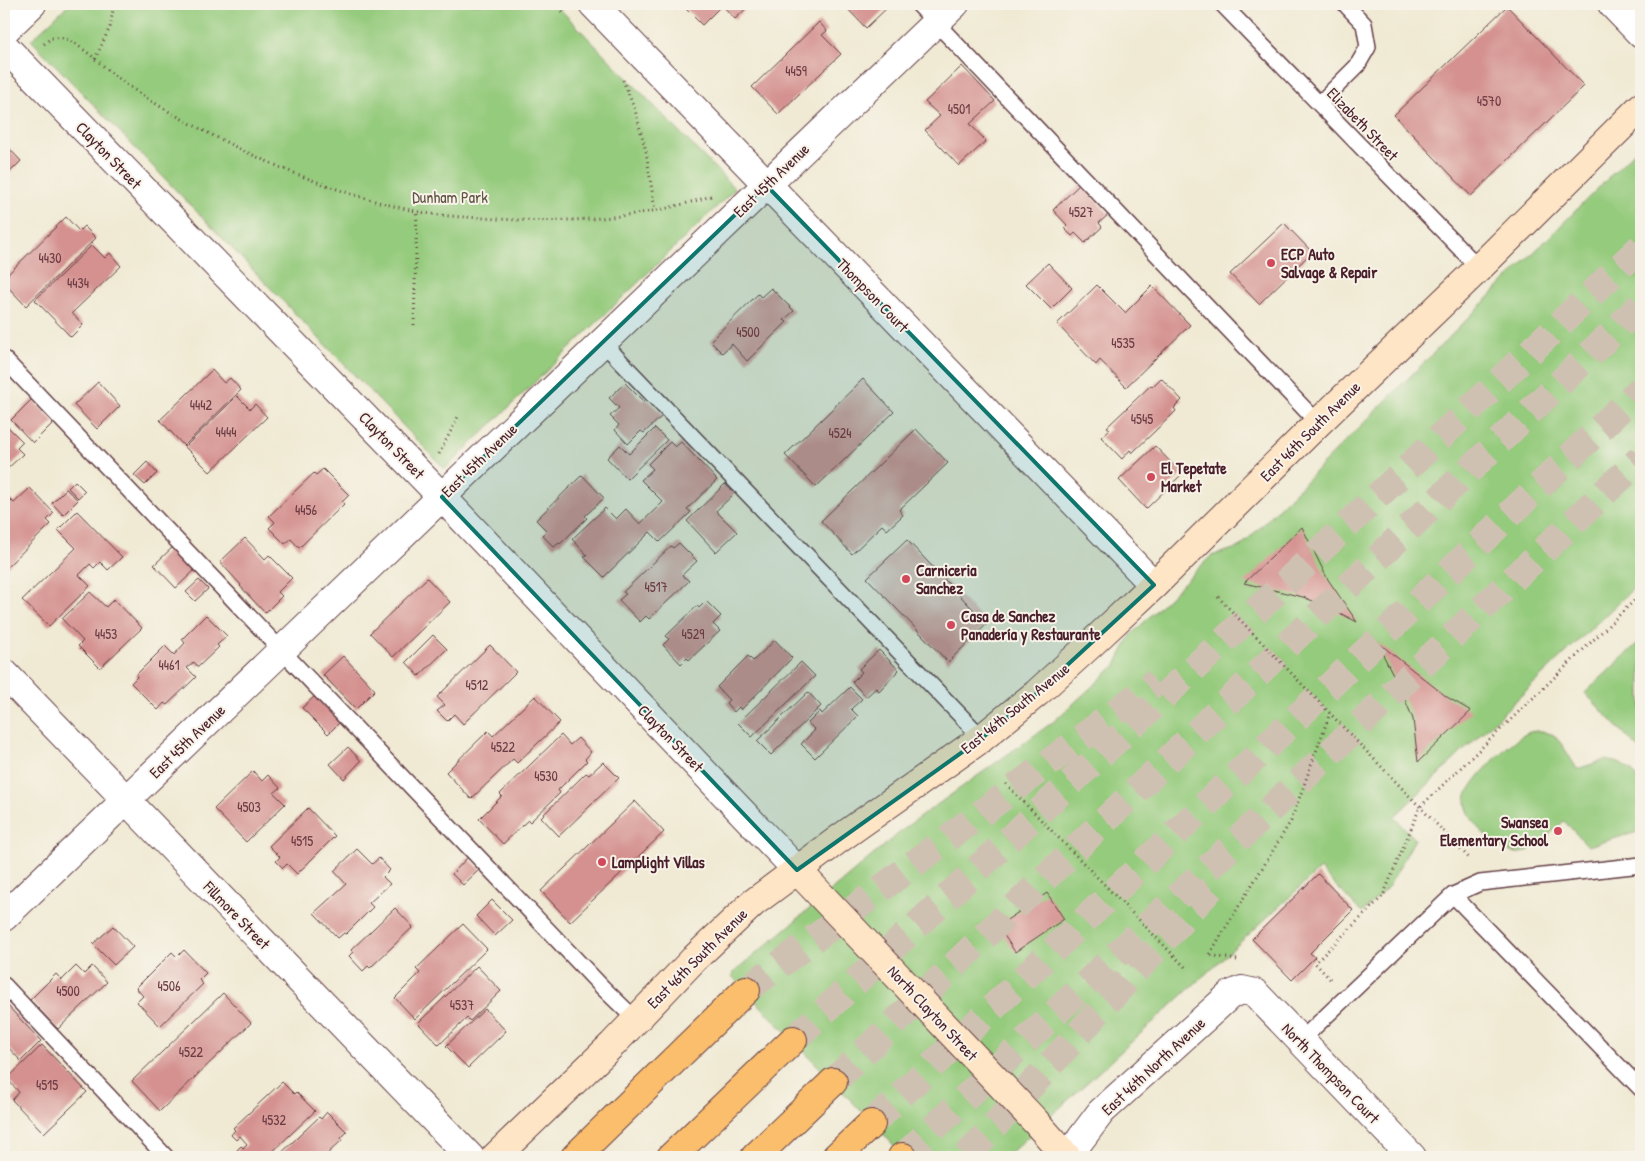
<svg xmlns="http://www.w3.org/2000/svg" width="1645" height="1161" font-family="'Patrick Hand',sans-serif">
<rect width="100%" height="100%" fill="#f7f3e8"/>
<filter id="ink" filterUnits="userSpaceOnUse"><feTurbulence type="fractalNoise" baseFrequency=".02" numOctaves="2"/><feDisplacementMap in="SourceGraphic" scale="10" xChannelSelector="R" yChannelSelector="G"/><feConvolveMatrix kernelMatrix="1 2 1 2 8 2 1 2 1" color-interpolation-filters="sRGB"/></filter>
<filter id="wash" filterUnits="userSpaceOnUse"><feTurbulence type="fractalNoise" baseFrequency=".0096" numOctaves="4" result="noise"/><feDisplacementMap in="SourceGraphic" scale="20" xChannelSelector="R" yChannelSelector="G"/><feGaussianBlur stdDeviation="1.12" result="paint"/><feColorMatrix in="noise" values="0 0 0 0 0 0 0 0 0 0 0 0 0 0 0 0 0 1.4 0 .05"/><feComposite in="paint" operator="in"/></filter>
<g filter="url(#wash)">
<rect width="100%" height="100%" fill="#f0ead4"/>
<path fill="#95cb7d" stroke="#707554" d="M 69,4 L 555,4 L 735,189 L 445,469 L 31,40 Z
M 1641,145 L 1641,581 L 1394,817 L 1415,839 L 1389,886 L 1362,913 L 1320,869 L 1006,1157 L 905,1157 L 731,975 L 910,824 L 1053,722 L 1116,665 L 1131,635 L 1211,556 L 1240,547 Z
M 1641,640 L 1641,751 L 1585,693 Z
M 1542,731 L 1554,735 L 1563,746 L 1577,769 L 1605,760 L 1619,763 L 1632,771 L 1641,786 L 1641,831 L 1588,846 L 1564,821 C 1552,831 1540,846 1525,852 C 1503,860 1464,821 1466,799 C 1467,783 1514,737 1530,732 C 1534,731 1538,731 1542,731 Z"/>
<g id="blocks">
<path fill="#d4918f" d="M 681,4 L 751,4 L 735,19 L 722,5 L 702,25 Z
M 846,4 L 891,4 L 866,28 L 844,5 Z
M 1507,6 L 1584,86 L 1471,196 L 1394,115 Z
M 819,22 L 827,31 L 822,35 L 841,54 L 778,114 L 752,87 Z
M 962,66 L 995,101 L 970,124 L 986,141 L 959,166 L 925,130 L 940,116 L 925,102 Z
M 4,143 L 21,161 L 4,178 Z
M 1080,184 L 1109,214 L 1099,223 L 1102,227 L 1085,243 L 1075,233 L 1072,236 L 1064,228 L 1067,225 L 1053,210 Z
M 66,217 L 79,231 L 84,226 L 96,238 L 26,306 L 4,283 L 4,278 Z
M 1284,223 L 1312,252 L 1259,304 L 1230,274 Z
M 92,245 L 105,258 L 110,253 L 121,266 L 72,313 L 83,325 L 71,337 L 35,300 Z
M 1048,263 L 1072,288 L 1051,309 L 1026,284 Z
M 1097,285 L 1125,313 L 1152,286 L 1190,325 L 1126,387 L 1100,360 L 1096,365 L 1057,324 Z
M 771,288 L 794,311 L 784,320 L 787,322 L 747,361 L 732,344 L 722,353 L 710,341 L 758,294 L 761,297 Z
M 212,370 L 224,383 L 230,378 L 241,390 L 184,446 L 160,420 Z
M 1161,378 L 1182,400 L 1174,408 L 1176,411 L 1132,453 L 1130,450 L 1122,459 L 1101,437 L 1110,429 L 1107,427 L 1151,385 L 1152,387 Z
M 863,379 L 894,412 L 816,487 L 785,455 Z
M 98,382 L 120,406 L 97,429 L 74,405 Z
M 625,383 L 643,401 L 646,398 L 663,415 L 644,433 L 641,431 L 628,444 L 615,430 L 619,425 L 610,416 L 619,408 L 609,398 Z
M 237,396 L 250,409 L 255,404 L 267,417 L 210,472 L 185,447 Z
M 32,399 L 54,422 L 33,443 L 11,420 Z
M 5,424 L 23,442 L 17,448 L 23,454 L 4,472 L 4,426 Z
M 655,428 L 667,440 L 627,479 L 607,458 L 620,445 L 629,454 Z
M 916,429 L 948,463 L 899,510 L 903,515 L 887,530 L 882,525 L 852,554 L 821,521 Z
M 670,442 L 675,447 L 681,442 L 717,480 L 687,509 L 691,512 L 660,542 L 650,532 L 604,577 L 584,557 L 587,555 L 572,539 L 605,508 L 616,519 L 626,509 L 640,524 L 663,502 L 641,480 L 653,469 L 648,464 Z
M 1155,446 L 1182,474 L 1146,509 L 1119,480 Z
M 147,462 L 157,473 L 145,485 L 134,475 Z
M 323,469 L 349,495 L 342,502 L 344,504 L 299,548 L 291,539 L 285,544 L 269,528 L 275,522 L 269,516 L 314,473 L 316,475 Z
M 582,475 L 604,498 L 585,516 L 587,518 L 560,544 L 559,543 L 554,547 L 542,535 L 547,531 L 536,520 Z
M 75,481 L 85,491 L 78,498 L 68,488 Z
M 725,484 L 735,493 L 716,511 L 737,532 L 716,552 L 687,521 Z
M 30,488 L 54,513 L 47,520 L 51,524 L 7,567 L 4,564 L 4,498 L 6,495 L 14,503 Z
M 66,489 L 78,500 L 63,515 L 52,503 Z
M 77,511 L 122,557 L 108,570 L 100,562 L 94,568 L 90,564 L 79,575 L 90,586 L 49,626 L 22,600 L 76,548 L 58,530 Z
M 1302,527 L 1327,578 L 1357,622 L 1330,608 L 1303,597 L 1244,583 Z
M 245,538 L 265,559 L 269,555 L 292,578 L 278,592 L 282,596 L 265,613 L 240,586 L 241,585 L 220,562 Z
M 907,540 L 987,624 L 948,662 L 867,578 Z
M 679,543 L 697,561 L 682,575 L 689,581 L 649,619 L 646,616 L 640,622 L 619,600 L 626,594 L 623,592 L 671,546 L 673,548 Z
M 175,545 L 197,568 L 176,588 L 154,565 Z
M 427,578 L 450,602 L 393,657 L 370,633 Z
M 199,580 L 208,589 L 195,601 L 186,592 Z
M 90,592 L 106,607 L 114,599 L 142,628 L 100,668 L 78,646 L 83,641 L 62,619 Z
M 706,601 L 721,616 L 713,624 L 720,631 L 689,660 L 687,658 L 681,664 L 663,645 L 669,639 L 666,636 L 697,606 L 699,608 Z
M 206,615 L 227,636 L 217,645 L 219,647 L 198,667 L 194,662 L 187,668 L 196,677 L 167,705 L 164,703 L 158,710 L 131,683 L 137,677 L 136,675 L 165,646 L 174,655 L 185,643 L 182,639 Z
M 433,635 L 447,649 L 419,676 L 406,662 Z
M 775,640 L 792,658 L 741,710 L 739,707 L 734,712 L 726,703 L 729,700 L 717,687 L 748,656 L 753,661 Z
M 1376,641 L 1447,697 L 1471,711 L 1418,762 L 1413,719 L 1401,690 Z
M 490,645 L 516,672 L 463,724 L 454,714 L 447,721 L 437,711 L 445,705 L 437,697 Z
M 879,650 L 899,670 L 879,691 L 876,688 L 866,697 L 852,682 L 862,672 L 859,669 Z
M 343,656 L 375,690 L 356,709 L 323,675 Z
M 801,662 L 815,676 L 752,737 L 738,723 Z
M 850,687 L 862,699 L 851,709 L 858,716 L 815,758 L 801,744 L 815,730 L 808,723 L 820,711 L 822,714 Z
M 808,692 L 821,706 L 771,755 L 757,741 Z
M 317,694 L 342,720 L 328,734 L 302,708 Z
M 535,696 L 560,722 L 517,763 L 513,759 L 471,799 L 446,772 L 488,731 L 493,736 Z
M 561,735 L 570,745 L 578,738 L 591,752 L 585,759 L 587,761 L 558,790 L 560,793 L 530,822 L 528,820 L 503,844 L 479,819 L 502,796 L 500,794 Z
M 348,747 L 361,761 L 344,779 L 330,764 Z
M 603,762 L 619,778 L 559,836 L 541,817 L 586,773 L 589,775 Z
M 253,771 L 262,781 L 268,775 L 280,788 L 274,793 L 285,804 L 246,842 L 214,809 Z
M 635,801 L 664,832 L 570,922 L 541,891 Z
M 308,808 L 335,836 L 297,874 L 287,864 L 283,868 L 276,861 L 280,857 L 269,846 Z
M 357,849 L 372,864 L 379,858 L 390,870 L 383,877 L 390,884 L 369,903 L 373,907 L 346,934 L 344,933 L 338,938 L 314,913 L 346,884 L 334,871 Z
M 468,857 L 480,869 L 463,885 L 452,874 Z
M 1318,874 L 1353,910 L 1310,953 L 1315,957 L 1292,980 L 1252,939 Z
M 1047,893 L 1064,919 L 1015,952 L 998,926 Z
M 492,900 L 512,920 L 495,936 L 476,916 Z
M 395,908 L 413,927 L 370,968 L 368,966 L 363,971 L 349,956 L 353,952 L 351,950 Z
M 463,924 L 487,949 L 415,1019 L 395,998 L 420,973 L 416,969 Z
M 113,926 L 133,947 L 114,965 L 93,944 Z
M 184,950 L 206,973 L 199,980 L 203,984 L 160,1026 L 137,1002 L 143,996 L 136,988 L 172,952 L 177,957 Z
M 76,966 L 84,974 L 92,966 L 107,982 L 58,1029 L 30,1000 L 56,974 L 62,980 Z
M 477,966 L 501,991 L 470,1021 L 467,1018 L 439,1045 L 418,1023 Z
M 223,993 L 251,1023 L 160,1111 L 132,1081 Z
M 4,1002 L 41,1041 L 21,1061 L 4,1043 Z
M 485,1009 L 506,1031 L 468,1068 L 446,1046 Z
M 42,1045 L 87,1092 L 44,1133 L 12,1100 L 19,1092 L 7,1079 Z
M 282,1082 L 294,1094 L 296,1092 L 315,1111 L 267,1157 L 234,1157 L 237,1155 L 234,1153 L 241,1146 L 243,1148 L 247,1144 L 240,1136 L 236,1140 L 231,1135 L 235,1130 L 233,1128 Z
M 327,1112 L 347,1132 L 341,1138 L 342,1140 L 324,1157 L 277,1157 L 319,1117 L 321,1119 Z"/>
</g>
</g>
<g filter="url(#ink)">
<use href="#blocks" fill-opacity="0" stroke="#633d44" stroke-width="1"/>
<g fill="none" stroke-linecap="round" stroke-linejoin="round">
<path stroke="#cfc1b2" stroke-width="28" stroke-dasharray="28 14" stroke-linecap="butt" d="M 746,990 L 1156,682
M 793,1040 L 1273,595 L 1641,247
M 833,1082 L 1641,305
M 871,1124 L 1641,389
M 903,1157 L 1641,458
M 966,1157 L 1212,887"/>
<defs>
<path id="service" d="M 918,4 L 1318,423
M 1222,4 L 1479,268
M 1319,104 L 1357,66 L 1368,47 L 1364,24 L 1345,4
M 602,342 L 982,738
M 4,359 L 603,988 L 636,1020
M 1453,895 L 1641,1089
M 4,985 L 166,1157
M 1301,1040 L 1453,895 L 1480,883 L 1641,865"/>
<path id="minor" d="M 593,4 L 1154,585
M 1612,4 L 1641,34
M 4,31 L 32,4
M 4,46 L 442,497 L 797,870
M 4,673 L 470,1157
M 4,917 L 955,4
M 1068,1156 L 1101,1112 L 1230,995 L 1242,990 L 1255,993 L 1412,1157"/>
<path id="secondary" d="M 797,870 L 1035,1121 L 1067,1157
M 495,1157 L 613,1044 L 695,958 L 753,903 L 839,839 L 982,738 L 1037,693 L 1090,645 L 1154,585 L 1318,423 L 1479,268 L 1641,107"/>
<path id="motorway" d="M 575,1157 L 746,990
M 671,1157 L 793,1040
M 755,1157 L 833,1082
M 836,1157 L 871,1124
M 902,1157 L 903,1157"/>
</defs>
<use href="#service" stroke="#633d44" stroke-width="18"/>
<use href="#minor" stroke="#633d44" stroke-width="30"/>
<use href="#secondary" stroke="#633d44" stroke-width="30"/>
<use href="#motorway" stroke="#633d44" stroke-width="30"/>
<path stroke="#633d44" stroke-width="3" stroke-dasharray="1 4" stroke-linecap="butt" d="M 555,4 L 565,14
M 44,44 L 51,38 C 56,38 62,37 66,39 C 84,47 99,63 114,75 C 131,88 149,100 168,111 C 245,155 328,192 415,211 C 438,216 461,217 483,218 C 560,224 638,220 711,196
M 95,59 L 110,27 L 114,4
M 623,80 L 635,110 L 646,151 L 655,210
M 414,325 L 417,211
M 439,454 L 458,417
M 1218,597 L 1471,860
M 1006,784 L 1185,967
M 1237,960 L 1209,955 L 1291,821 L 1330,713
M 1330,979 L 1315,963 L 1383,896 L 1420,807 L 1641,594"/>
<use href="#service" stroke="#fff" stroke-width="15"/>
<use href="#minor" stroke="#fff" stroke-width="28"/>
<use href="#secondary" stroke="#fde5c5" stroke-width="28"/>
<use href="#motorway" stroke="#fabe6d" stroke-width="28"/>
</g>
</g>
<path fill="#0f766e" fill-opacity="0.2" stroke="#0f766e" stroke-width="4" stroke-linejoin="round" d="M 766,185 L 1154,585 L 1037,693 L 982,738 L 797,870 L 442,497 Z"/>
<g fill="#d1495b" stroke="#f7f3e8" stroke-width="2">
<circle cx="1271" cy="263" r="5"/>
<circle cx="1151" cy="477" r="5"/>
<circle cx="906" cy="579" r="5"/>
<circle cx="951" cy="625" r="5"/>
<circle cx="1558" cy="831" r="5"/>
<circle cx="602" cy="862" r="5"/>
</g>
<g text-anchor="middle" stroke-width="4" stroke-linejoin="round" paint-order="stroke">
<g font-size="14" fill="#6c3c44">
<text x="796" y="76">4459</text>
<text x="1489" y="106">4570</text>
<text x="959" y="114">4501</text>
<text x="1081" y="217">4527</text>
<text x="50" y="263">4430</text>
<text x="78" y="288">4434</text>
<text x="748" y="337">4500</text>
<text x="1123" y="348">4535</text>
<text x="201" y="410">4442</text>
<text x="1142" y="424">4545</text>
<text x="226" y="437">4444</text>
<text x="840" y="438">4524</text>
<text x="306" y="515">4456</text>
<text x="656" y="592">4517</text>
<text x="106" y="639">4453</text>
<text x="693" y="639">4529</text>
<text x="169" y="670">4461</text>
<text x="477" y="690">4512</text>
<text x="503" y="752">4522</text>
<text x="546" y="781">4530</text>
<text x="249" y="812">4503</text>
<text x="302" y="846">4515</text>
<text x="169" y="991">4506</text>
<text x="68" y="996">4500</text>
<text x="462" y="1010">4537</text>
<text x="191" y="1057">4522</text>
<text x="47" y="1090">4515</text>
<text x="274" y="1125">4532</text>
</g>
<g font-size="16" fill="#4a1f2b" stroke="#f7f3e8">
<text transform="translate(1363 124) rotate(46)" y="6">Elizabeth Street</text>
<text transform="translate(109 155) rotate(46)" y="6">Clayton Street</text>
<text transform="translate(771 180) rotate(-44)" y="6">East 45th Avenue</text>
<text transform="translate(873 295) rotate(46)" y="6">Thompson Court</text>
<text transform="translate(1310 431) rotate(-45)" y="6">East 46th South Avenue</text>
<text transform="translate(392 445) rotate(46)" y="6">Clayton Street</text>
<text transform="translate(479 460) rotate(-44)" y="6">East 45th Avenue</text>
<text transform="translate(1015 708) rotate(-39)" y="6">East 46th South Avenue</text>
<text transform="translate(671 738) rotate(46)" y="6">Clayton Street</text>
<text transform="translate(187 741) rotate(-44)" y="6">East 45th Avenue</text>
<text transform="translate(237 915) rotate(46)" y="6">Fillmore Street</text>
<text transform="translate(697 958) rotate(-45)" y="6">East 46th South Avenue</text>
<text transform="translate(933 1013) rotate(47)" y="6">North Clayton Street</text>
<text transform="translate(1153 1066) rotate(-43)" y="6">East 46th North Avenue</text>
<text transform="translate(1331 1073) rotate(46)" y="6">North Thompson Court</text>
</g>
<g font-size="16" fill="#605344" stroke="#f7f3e8">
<text x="450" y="203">Dunham Park</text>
</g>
<g font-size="16" font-weight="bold" fill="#4a1f2b" stroke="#f7f3e8" text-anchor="start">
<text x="1281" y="260">ECP Auto<tspan x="1281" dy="18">Salvage &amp; Repair</tspan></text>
<text x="1161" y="474">El Tepetate<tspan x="1161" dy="18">Market</tspan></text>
<text x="916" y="576">Carniceria<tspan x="916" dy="18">Sanchez</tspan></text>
<text x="961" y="622">Casa de Sanchez<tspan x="961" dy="18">Panadería y Restaurante</tspan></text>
<text x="1548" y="828" text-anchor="end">Swansea<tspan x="1548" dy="18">Elementary School</tspan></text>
<text x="612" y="868">Lamplight Villas</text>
</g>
</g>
<rect width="1645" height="1161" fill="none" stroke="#f7f3e8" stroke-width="20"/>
</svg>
